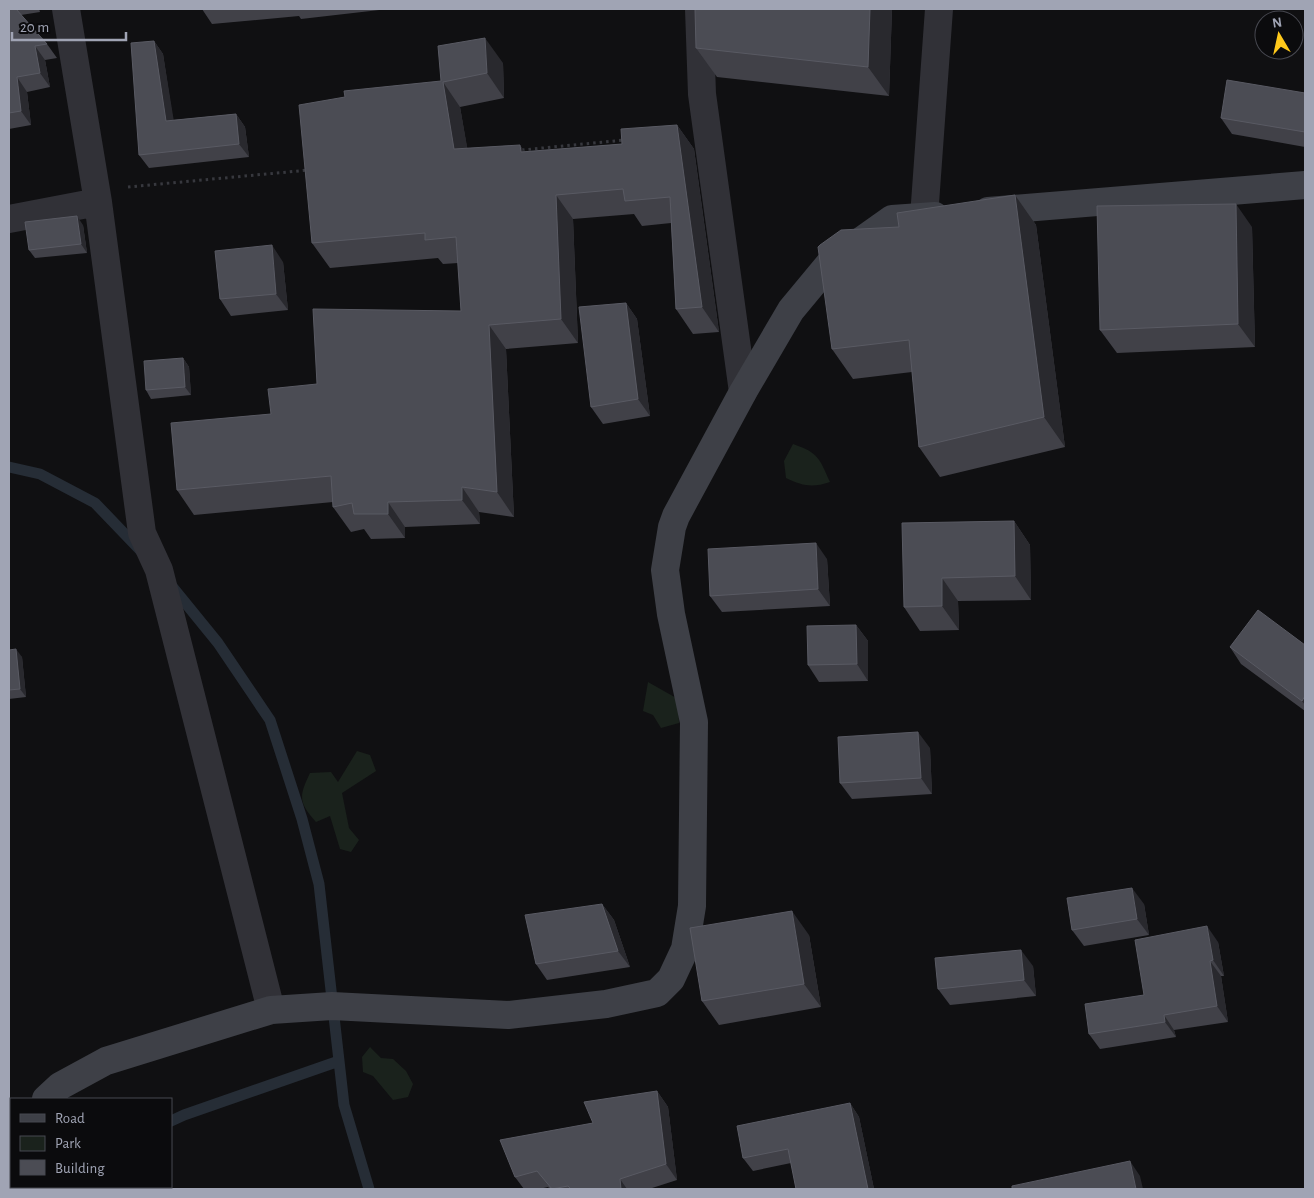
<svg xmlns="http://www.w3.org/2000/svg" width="1314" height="1198" font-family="'Alegreya Sans',sans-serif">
<rect width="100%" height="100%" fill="#101012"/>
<path fill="#1a221c" d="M 793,444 C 819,453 819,458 830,482 C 812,488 803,486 786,478 L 784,461 Z
M 648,682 L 678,699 L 679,723 L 661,728 L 653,715 L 643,711 Z
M 357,751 L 370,755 L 376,771 L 342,793 L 349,828 L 359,840 L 351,852 L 340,849 L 330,816 L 316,822 C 298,802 299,796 310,773 L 331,772 L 338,782 Z
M 370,1047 L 381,1058 L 393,1059 L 406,1071 L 413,1084 L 408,1097 L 393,1100 L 373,1076 L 363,1072 L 362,1057 Z"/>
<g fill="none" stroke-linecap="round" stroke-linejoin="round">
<path stroke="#262d36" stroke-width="11" d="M 9,467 L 40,474 L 95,503 L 141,551
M 170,584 L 218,643 L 270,720 L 302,819 L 319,884 L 344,1105 L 369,1189
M 171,1121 L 184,1115 L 339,1061"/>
<path stroke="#37383e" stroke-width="3" stroke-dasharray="2.5 4" stroke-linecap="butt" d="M 522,150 L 625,140
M 128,187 L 309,170"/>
<path stroke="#313137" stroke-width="28" d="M 66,9 L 98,202 L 142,533 L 159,570 L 271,1010
M 699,9 L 702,94 L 743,392
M 924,217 L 939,9
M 9,219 L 98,202"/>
<path stroke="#3e4047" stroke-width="28" d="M 988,211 L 1305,185
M 46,1099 L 60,1086 L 106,1061 L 271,1010 L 332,1006 L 508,1015 L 606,1004 L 657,993 L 671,979 L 685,949 L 692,906 L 694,722 L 671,614 L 665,570 L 672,527 L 676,516 L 743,392 L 791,310 L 830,263 L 892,219 L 935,216
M 9,1138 L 11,1136"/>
</g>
<path fill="#414148" d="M 9,9 L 39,9 L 40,12 L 21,15 L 47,44 L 57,58 L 45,60 L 50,87 L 27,92 L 31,125 L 9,129 Z
M 202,9 L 388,9 L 301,19 L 299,16 L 212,24 Z
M 695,9 L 892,9 L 889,96 L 717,77 L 696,48 Z
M 154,41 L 163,54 L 173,120 L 236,114 L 245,127 L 249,157 L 149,168 L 139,155 Z
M 503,63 L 504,98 L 460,107 L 467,148 L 525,152 L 622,144 L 677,125 L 694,149 L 719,332 L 693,334 L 676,309 L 671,223 L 642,226 L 634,214 L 573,219 L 578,343 L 506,349 L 514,517 L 479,512 L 480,524 L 405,527 L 405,538 L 371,539 L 364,529 L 351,532 L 333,507 L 333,502 L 194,515 L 177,490 L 271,414 L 317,384 L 461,311 L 458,263 L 443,264 L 438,258 L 330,268 L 312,243 L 441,81 Z
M 1305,93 L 1305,147 L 1232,134 L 1221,118 Z
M 1015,195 L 1036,225 L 1065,447 L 940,477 L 919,447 L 912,372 L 853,379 L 832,349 L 899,227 Z
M 83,225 L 87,253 L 35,258 L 29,250 Z
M 1252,227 L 1255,347 L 1117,353 L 1100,330 Z
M 283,262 L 288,310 L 231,316 L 220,299 Z
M 626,303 L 637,319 L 650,416 L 603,424 L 591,407 Z
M 183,358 L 189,367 L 191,395 L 151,399 L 146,390 Z
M 1014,521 L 1030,545 L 1031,600 L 958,601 L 959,630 L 920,631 L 904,607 Z
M 827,559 L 830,606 L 722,612 L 710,596 Z
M 856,625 L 868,641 L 868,681 L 819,682 L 808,665 Z
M 1305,645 L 1305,711 L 1241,664 L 1230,647 Z
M 9,650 L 22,657 L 26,697 L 9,699 Z
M 930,748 L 932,794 L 852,799 L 840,783 Z
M 602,904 L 614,920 L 630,967 L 547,980 L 536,964 Z
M 1144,904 L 1149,935 L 1084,946 L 1072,930 Z
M 809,935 L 821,1007 L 719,1025 L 702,1001 Z
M 1218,942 L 1224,976 L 1221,976 L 1228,1022 L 1174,1030 L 1176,1037 L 1100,1049 L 1089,1034 Z
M 1033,966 L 1036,996 L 950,1005 L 938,989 Z
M 657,1091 L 668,1107 L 677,1180 L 649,1189 L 550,1189 L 548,1187 L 539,1189 L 524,1189 L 515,1177 Z
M 850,1103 L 859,1117 L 874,1189 L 796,1189 L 791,1163 L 753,1171 L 743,1158 Z"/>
<path fill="#29292e" d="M 870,9 L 892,9 L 889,96 L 868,67 Z
M 485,38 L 503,63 L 504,98 L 487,73 Z
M 154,41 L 163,54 L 176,134 L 166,121 Z
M 35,46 L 45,60 L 50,87 L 40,73 Z
M 17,77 L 27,92 L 31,125 L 21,111 Z
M 443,82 L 460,107 L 472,174 L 454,149 Z
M 236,114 L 245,127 L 249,157 L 239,144 Z
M 677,125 L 694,149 L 719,332 L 702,307 Z
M 520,145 L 538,170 L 521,152 Z
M 556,195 L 573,219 L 578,343 L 561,319 Z
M 1015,195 L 1036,225 L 1065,447 L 1044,417 Z
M 1236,204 L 1252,227 L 1255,347 L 1238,324 Z
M 77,216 L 83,225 L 87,253 L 81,244 Z
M 272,245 L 283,262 L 288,310 L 276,294 Z
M 626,303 L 637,319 L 650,416 L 638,399 Z
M 489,325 L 506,349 L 514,517 L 497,492 Z
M 183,358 L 189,367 L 191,395 L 185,387 Z
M 462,487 L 479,512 L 480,524 L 462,500 Z
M 388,502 L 405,527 L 405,538 L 388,514 Z
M 1014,521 L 1030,545 L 1031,600 L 1015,576 Z
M 816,543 L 827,559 L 830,606 L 818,589 Z
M 942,578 L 958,601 L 959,630 L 942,606 Z
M 856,625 L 868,641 L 868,681 L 857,664 Z
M 16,649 L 22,657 L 26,697 L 20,689 Z
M 1305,696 L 1305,705 L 1302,701 Z
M 918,732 L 930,748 L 932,794 L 921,778 Z
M 1132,888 L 1144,904 L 1149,935 L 1137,919 Z
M 602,904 L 614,920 L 630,967 L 618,951 Z
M 792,911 L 809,935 L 821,1007 L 804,984 Z
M 1207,926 L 1218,942 L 1224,976 L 1213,960 Z
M 1021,950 L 1033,966 L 1036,996 L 1024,980 Z
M 1210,961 L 1221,976 L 1228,1022 L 1217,1006 Z
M 1164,1015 L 1174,1030 L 1176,1037 L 1165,1022 Z
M 657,1091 L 668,1107 L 677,1180 L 666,1164 Z
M 850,1103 L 859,1117 L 874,1189 L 868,1189 Z
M 1130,1161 L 1140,1176 L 1143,1189 L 1136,1189 Z
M 620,1179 L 627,1189 L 621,1189 Z"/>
<path fill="#4b4c54" stroke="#595a63" d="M 9,9 L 16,9 L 47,44 L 35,46 L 40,73 L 17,77 L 21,111 L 9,113 Z
M 695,9 L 870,9 L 868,67 L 696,48 Z
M 485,38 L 487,73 L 443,82 L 454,149 L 520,145 L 521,152 L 622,144 L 621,129 L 677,125 L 702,307 L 676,309 L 670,197 L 625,201 L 623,189 L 556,195 L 561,319 L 489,325 L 497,492 L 462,487 L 462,500 L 388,502 L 388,514 L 354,514 L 352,503 L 333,507 L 331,476 L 177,490 L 171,423 L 271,414 L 268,389 L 317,384 L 313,309 L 461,311 L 456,237 L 425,240 L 425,233 L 312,243 L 299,105 L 345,97 L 344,91 L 441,81 L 438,46 Z
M 154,41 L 166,121 L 236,114 L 239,144 L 139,155 L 131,43 Z
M 1227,80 L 1305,93 L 1305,132 L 1221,118 Z
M 1015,195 L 1044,417 L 919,447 L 909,340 L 832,349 L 818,247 L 820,245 L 841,230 L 899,227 L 897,213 Z
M 1236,204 L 1238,324 L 1100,330 L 1097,206 Z
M 77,216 L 81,244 L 29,250 L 25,222 Z
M 272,245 L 276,294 L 220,299 L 215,251 Z
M 626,303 L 638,399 L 591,407 L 579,307 Z
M 183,358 L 185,387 L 146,390 L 144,361 Z
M 1014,521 L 1015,576 L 942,578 L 942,606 L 904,607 L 902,523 Z
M 816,543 L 818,589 L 710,596 L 708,549 Z
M 1258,610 L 1305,645 L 1305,696 L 1302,701 L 1230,647 Z
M 856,625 L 857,664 L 808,665 L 807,626 Z
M 16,649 L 20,689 L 9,690 L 9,650 Z
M 918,732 L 921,778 L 840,783 L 838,737 Z
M 1132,888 L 1137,919 L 1072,930 L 1067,898 Z
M 602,904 L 618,951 L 536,964 L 525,915 Z
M 792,911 L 804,984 L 702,1001 L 690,928 Z
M 1207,926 L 1213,960 L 1210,961 L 1217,1006 L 1164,1015 L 1165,1022 L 1089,1034 L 1085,1004 L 1144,995 L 1135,940 Z
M 1021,950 L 1024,980 L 938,989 L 935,958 Z
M 657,1091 L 666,1164 L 620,1179 L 621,1189 L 571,1189 L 568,1186 L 552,1189 L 537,1171 L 515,1177 L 500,1140 L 593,1123 L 584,1102 Z
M 850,1103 L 868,1189 L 796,1189 L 788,1149 L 743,1158 L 737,1126 Z
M 1130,1161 L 1136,1189 L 1012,1189 L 1012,1186 Z"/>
<rect width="1314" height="1198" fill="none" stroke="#a0a4b4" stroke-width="20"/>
<rect x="10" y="1098" width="162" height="90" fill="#0b0b0d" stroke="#474850"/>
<rect x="20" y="1114" width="25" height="8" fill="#3e4047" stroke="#474850"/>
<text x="55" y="1123" font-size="15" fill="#a0a4b4">Road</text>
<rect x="20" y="1136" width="25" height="15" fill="#1a221c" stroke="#474850"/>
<text x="55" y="1148" font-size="15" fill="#a0a4b4">Park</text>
<rect x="20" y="1160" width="25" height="15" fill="#4b4c54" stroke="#474850"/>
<text x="55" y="1173" font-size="15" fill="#a0a4b4">Building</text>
<g transform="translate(1279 35) rotate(351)"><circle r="24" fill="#0b0b0d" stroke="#474850"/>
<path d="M0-4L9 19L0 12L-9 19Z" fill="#ffc91b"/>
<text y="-8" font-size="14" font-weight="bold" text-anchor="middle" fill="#a0a4b4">N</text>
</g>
<path d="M12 32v8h114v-8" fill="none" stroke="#a0a4b4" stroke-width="2.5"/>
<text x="20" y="32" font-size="15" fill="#a0a4b4" stroke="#0b0b0d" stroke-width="4" paint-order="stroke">20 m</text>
</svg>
